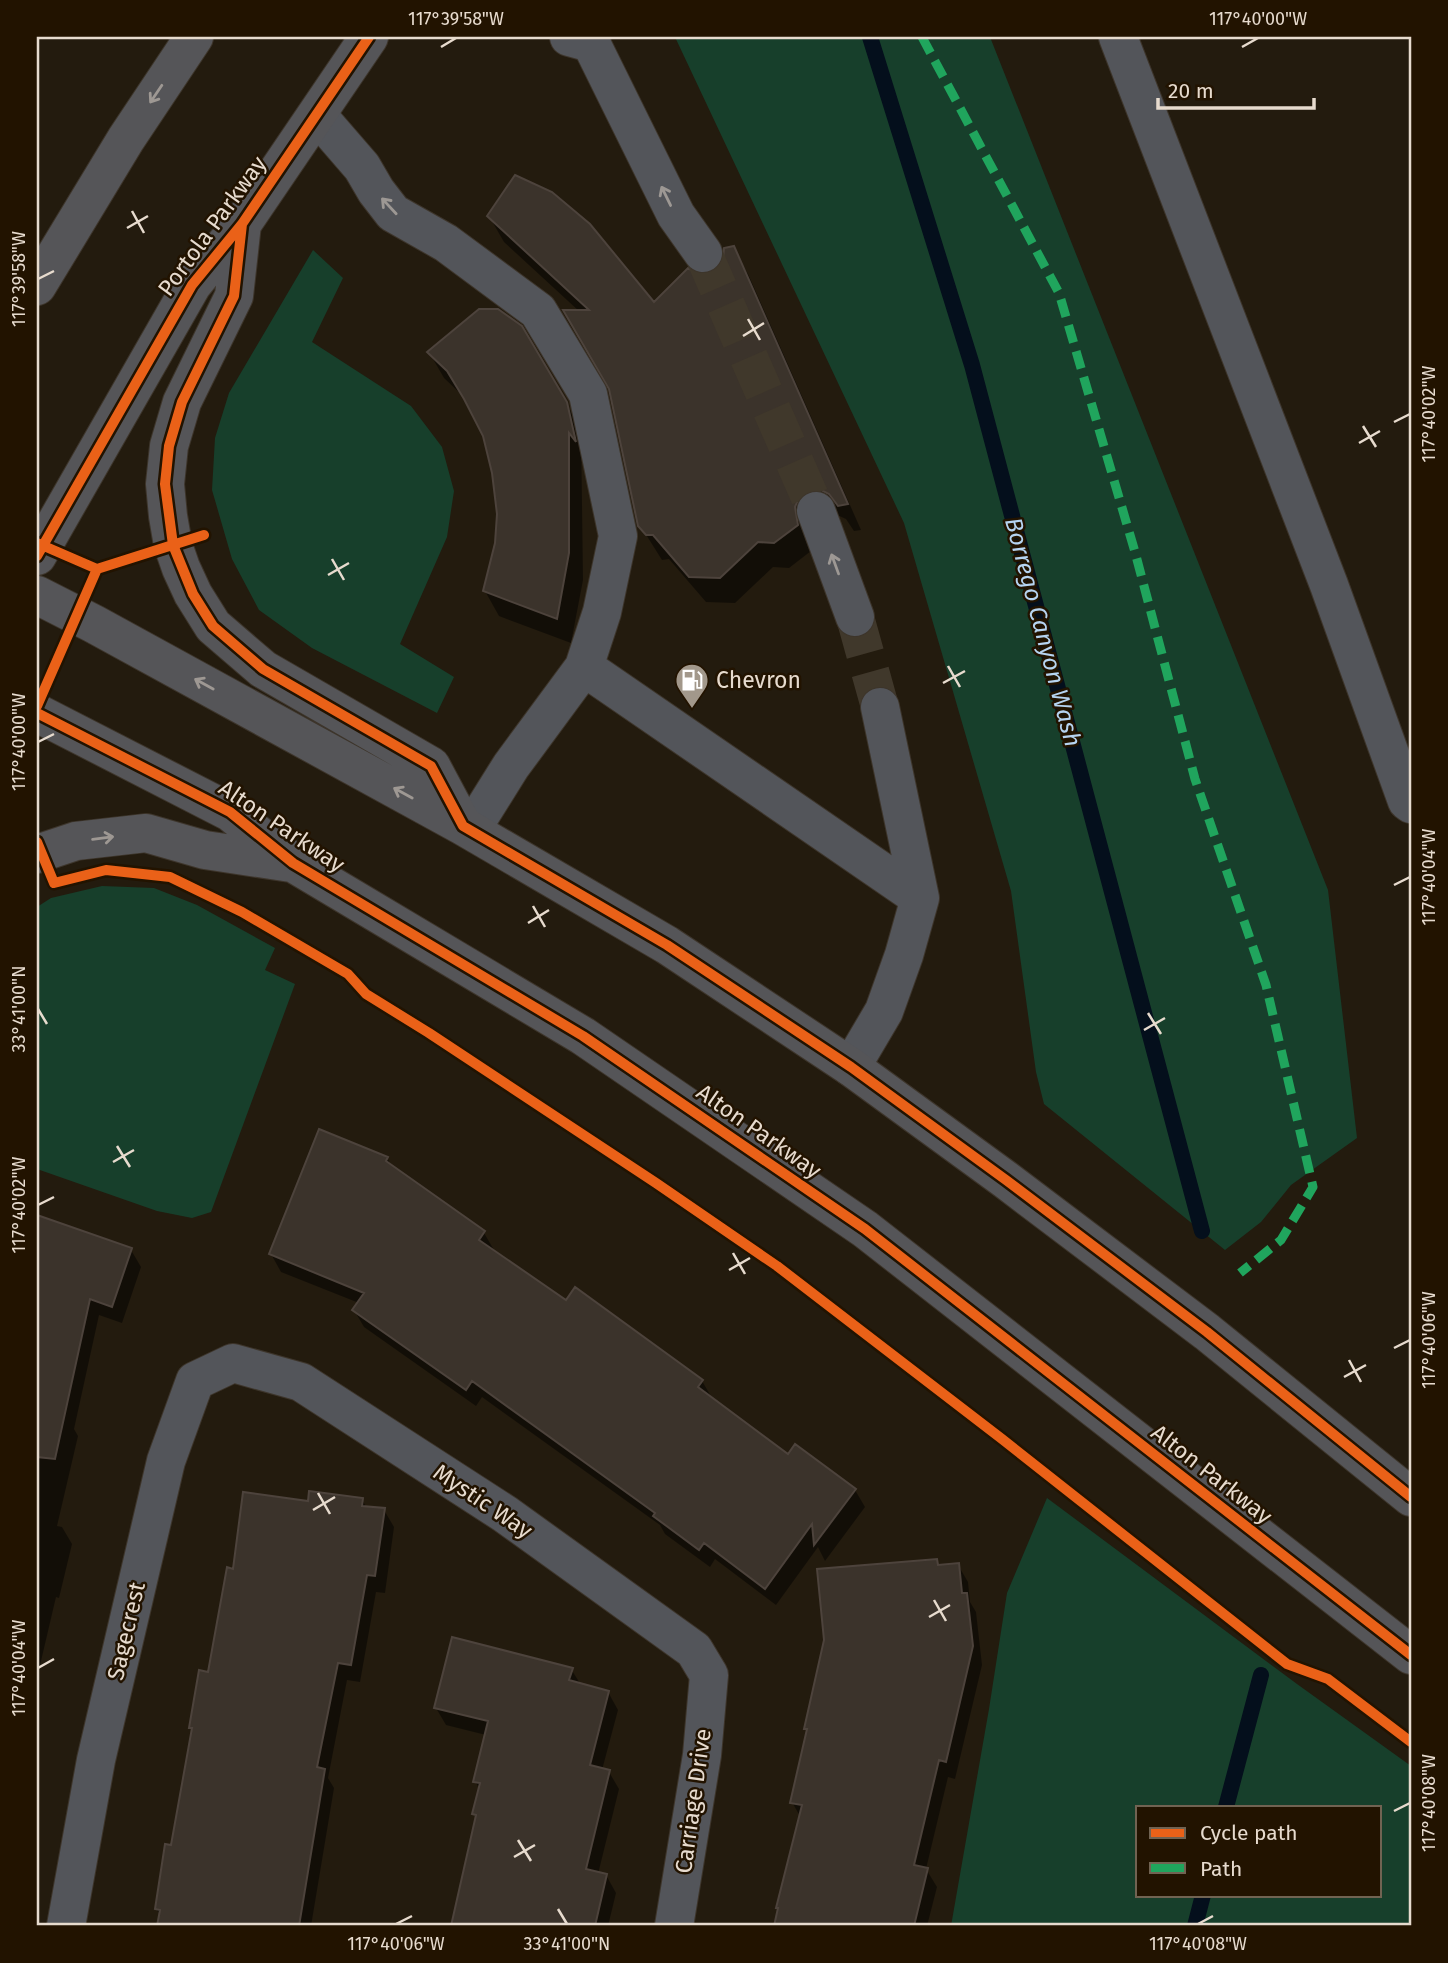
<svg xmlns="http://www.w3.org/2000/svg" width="1448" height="1963" font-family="'Fira Sans',sans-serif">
<rect width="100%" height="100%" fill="#231b0e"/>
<path fill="#173f2b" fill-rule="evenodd" d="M 675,37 L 990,37 L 1328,890 L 1357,1138 L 1291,1185 L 1261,1222 L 1225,1250 L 1044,1104 L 1036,1072 L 1011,891 L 904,523 Z
M 313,250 L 343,278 L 312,342 L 411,406 L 442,447 L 454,491 L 447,537 L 400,644 L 454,677 L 437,713 L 312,648 L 259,610 L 232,559 L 212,490 L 215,438 L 229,393 Z
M 102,886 L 154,888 L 197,905 L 275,948 L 265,970 L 295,984 L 211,1212 L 192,1218 L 157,1211 L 37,1169 L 37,907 L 51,898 Z
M 1047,1498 L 1297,1684 L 1411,1766 L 1411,1926 L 951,1926 L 989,1709 L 1007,1593 ZM 1138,1807 L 1380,1807 L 1380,1895 L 1138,1895 Z"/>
<path fill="#0007" d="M 489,216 L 654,305 L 705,277 L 716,273 L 733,248 L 748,274 L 861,530 L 854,531 L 846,519 L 835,514 L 811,551 L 789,568 L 773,567 L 735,603 L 706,602 L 669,559 L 662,560 L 640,525 L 611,389 L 580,312 L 504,242 Z
M 429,352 L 566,403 L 581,430 L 583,580 L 571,643 L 499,616 L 485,591 L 497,543 L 499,513 L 493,472 L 484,436 L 464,397 L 444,378 Z
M 387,1158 L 393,1168 L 484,1233 L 494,1250 L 493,1252 L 567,1302 L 702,1381 L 712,1398 L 788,1456 L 855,1490 L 865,1507 L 825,1561 L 818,1547 L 776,1605 L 715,1559 L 710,1567 L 665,1534 L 660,1525 L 482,1397 L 476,1406 L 364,1327 L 354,1310 L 359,1303 L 281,1272 L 271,1254 Z
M 37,1217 L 131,1250 L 141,1267 L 122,1323 L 99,1315 L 74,1429 L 78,1436 L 57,1526 L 62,1527 L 72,1544 L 59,1598 L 56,1597 L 37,1678 Z
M 362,1500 L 367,1508 L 384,1510 L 394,1527 L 385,1593 L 376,1592 L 360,1682 L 347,1680 L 328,1778 L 334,1788 L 311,1926 L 159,1926 L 161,1916 L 156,1909 L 172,1847 L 193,1732 L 190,1727 L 210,1674 L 235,1571 L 310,1503 Z
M 936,1560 L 940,1567 L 958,1565 L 968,1582 L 970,1602 L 976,1612 L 982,1665 L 955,1779 L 948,1777 L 926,1869 L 937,1887 L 927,1926 L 775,1926 L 801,1818 L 792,1802 L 808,1732 L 806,1729 Z
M 571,1669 L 581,1685 L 608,1692 L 618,1710 L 602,1770 L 609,1772 L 619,1789 L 598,1874 L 606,1875 L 616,1893 L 608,1926 L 453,1926 L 477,1819 L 474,1813 L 480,1790 L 475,1781 L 486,1735 L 446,1725 L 436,1708 Z"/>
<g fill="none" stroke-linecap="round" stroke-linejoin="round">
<path stroke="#040f1c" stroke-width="16" d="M 870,37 L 972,365 L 1202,1231
M 1226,1807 L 1261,1675
M 1195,1926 L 1203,1895"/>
</g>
<path fill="#3b332b" stroke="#4d433c" stroke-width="2" d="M 515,175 L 552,192 L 590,224 L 654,302 L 688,268 L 695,273 L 704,275 L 715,271 L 723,261 L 724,248 L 734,246 L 848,504 L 838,506 L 829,494 L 819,489 L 808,491 L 799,498 L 795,507 L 798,525 L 774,543 L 758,542 L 720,578 L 689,577 L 653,535 L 646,535 L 638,526 L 609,389 L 563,310 L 589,310 L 487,216 Z
M 479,309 L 498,309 L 522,326 L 567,402 L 576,442 L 569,433 L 569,553 L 557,619 L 483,591 L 495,543 L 497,514 L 492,473 L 483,436 L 464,399 L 447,371 L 427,352 Z
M 319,1129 L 388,1157 L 386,1161 L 485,1231 L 479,1240 L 566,1300 L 575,1287 L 703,1380 L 698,1387 L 788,1454 L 795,1444 L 856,1489 L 814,1545 L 812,1524 L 765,1589 L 704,1543 L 699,1550 L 653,1516 L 655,1513 L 472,1381 L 466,1390 L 352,1310 L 364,1293 L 269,1254 Z
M 37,1215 L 132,1248 L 112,1307 L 90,1299 L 55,1459 L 37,1457 Z
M 309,1491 L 363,1498 L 362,1506 L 385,1508 L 375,1576 L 367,1575 L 351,1665 L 338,1663 L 317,1767 L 325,1769 L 299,1926 L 157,1926 L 160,1910 L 155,1909 L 165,1844 L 171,1845 L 192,1728 L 189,1728 L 199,1670 L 208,1672 L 227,1567 L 233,1569 L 243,1492 L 308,1501 Z
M 937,1559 L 938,1565 L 959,1563 L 962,1593 L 967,1593 L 973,1646 L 946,1762 L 939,1760 L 914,1865 L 928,1868 L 914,1926 L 774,1926 L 778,1908 L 776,1908 L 802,1805 L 790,1803 L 807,1729 L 804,1729 L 824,1640 L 817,1569 Z
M 452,1637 L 573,1668 L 569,1680 L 609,1691 L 590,1765 L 610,1770 L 586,1869 L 607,1874 L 595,1926 L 451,1926 L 476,1815 L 472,1814 L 480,1783 L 473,1782 L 488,1721 L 434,1708 Z"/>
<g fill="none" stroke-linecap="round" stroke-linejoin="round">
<path stroke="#40382b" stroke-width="38" stroke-dasharray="38 19" stroke-linecap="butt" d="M 703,253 L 816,511
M 855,617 L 880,707"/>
<defs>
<path id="minor" d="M 569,37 L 591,43 L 676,215 L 703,253
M 1118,37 L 1329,585 L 1407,801 L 1411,804
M 317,115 L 362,167 L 376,191 L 393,213 L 446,243 L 538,311 L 588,394 L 618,536 L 602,612 L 584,667 L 511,766 L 471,830
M 816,511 L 855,617
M 584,667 L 920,898
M 851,1067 L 884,1011 L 904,955 L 920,898 L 880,707
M 66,1926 L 96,1760 L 166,1461 L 195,1381 L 233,1363 L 301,1382 L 505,1514 L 694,1650 L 709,1675 L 702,1755 L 674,1926"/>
<path id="major" d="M 242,224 L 234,296 L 182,402 L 169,446 L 165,484 L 168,516 L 173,545 L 181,568 L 193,594 L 213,626 L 263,669 L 431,766 L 463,826
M 37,286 L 126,139 L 194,37
M 37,556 L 192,285 L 242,224 L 369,37
M 37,595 L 94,624 L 463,826 L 667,945 L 851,1067 L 1006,1180 L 1207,1332 L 1411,1497
M 37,713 L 230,812 L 293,863 L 583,1036 L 865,1229 L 1411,1655
M 37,854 L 76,841 L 146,833 L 205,850 L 291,863"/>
</defs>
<use href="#minor" stroke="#3d352b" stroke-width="40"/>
<use href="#major" stroke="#3d352b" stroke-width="40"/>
<use href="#minor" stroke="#53555a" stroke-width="38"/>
<use href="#major" stroke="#555558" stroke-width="38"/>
<path stroke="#20a55d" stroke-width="9" stroke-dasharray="18 9" stroke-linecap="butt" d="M 922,37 L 1059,293 L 1135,552 L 1195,779 L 1266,985 L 1313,1187 L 1281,1240 L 1240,1273"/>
<defs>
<path id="cycleway" d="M 242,224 L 234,296 L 182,402 L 169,446 L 165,484 L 173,545 L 193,594 L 213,626 L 263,669 L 431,766 L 463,826 L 667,945 L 851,1067 L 1006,1180 L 1207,1332 L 1411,1497
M 37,543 L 97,569 L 204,535
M 37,556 L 192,285 L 242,224 L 369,37
M 37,706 L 97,569
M 37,713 L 230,812 L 293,863 L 583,1036 L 865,1229 L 1411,1655
M 37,842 L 54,883 L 106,870 L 170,877 L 242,912 L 348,974 L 366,994 L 429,1033 L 656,1183 L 777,1266 L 1002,1439 L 1287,1664 L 1328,1679 L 1411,1742"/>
</defs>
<use href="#cycleway" stroke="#221300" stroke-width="15"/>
<use href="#cycleway" stroke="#ea6118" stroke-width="10"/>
</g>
<defs><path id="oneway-shaft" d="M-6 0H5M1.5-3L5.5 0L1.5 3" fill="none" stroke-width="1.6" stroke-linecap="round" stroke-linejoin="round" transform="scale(1.75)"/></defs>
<g stroke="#9e9893">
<use href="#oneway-shaft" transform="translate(156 94) rotate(124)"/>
<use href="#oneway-shaft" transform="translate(204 684) rotate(-151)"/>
<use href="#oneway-shaft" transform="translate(403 793) rotate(-151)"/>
<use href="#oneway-shaft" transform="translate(103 838) rotate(-7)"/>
</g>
<g stroke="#9d9894">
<use href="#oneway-shaft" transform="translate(666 196) rotate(-116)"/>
<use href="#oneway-shaft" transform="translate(389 206) rotate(-133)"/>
<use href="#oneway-shaft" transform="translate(835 564) rotate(-110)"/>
</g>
<path fill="none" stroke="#e7dbce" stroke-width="2.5" d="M 441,47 L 456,38M 1242,47 L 1258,38M 132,211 L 144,233M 127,228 L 148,216M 38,279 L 54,271M 748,319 L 760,340M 743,336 L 764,323M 1394,422 L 1410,414M 1363,426 L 1376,447M 1359,443 L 1380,431M 332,559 L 344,580M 328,575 L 349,563M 948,666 L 960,687M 943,683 L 965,671M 38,742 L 54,734M 1394,885 L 1410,877M 533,906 L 545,927M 528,923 L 549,910M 38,1009 L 47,1024M 1148,1013 L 1161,1034M 1144,1030 L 1165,1018M 117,1146 L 130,1167M 113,1162 L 134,1150M 38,1205 L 54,1197M 733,1253 L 745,1274M 729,1270 L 750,1258M 1394,1348 L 1410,1340M 1349,1360 L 1361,1382M 1344,1377 L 1366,1365M 318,1493 L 330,1514M 313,1510 L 335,1497M 934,1600 L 946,1621M 929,1617 L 950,1605M 38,1668 L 54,1659M 1394,1811 L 1410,1803M 518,1840 L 531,1861M 514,1857 L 535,1845M 558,1909 L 567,1924M 396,1924 L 412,1916M 1198,1924 L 1213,1916"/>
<defs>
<symbol id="fuel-pin" viewBox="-11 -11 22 30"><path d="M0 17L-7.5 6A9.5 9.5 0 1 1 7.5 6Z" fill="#a2988b" stroke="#221300"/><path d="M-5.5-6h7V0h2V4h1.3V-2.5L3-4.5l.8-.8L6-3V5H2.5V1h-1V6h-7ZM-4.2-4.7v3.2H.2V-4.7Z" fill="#fff"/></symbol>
</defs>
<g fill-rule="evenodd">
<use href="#fuel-pin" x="673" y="661" width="38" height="52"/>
</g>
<g text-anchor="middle" stroke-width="5" stroke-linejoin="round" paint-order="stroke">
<g font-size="23" fill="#e7dbce" stroke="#221300">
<text transform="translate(212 226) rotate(-54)" y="8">Portola Parkway</text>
<text transform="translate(282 826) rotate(34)" y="8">Alton Parkway</text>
<text transform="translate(759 1131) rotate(35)" y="8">Alton Parkway</text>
<text transform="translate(1212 1474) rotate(38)" y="8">Alton Parkway</text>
<text transform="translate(483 1501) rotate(34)" y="8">Mystic Way</text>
<text transform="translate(126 1631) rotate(-77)" y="8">Sagecrest</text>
<text transform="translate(693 1801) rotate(-82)" y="8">Carriage Drive</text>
</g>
<g font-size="23" fill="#e7dbce" stroke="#221300" text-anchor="start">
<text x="716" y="688">Chevron</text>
</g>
<g font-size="24" font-style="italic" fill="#b6d4f1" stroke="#221300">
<text transform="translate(1043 632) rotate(75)" y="8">Borrego Canyon Wash</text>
</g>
</g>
<rect width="1448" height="1963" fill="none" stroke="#221300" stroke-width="77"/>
<rect x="1136" y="1806" width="245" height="91" fill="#221300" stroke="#716352" stroke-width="2"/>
<rect x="1150" y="1828" width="35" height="10" fill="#ea6118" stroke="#716352" stroke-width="2"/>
<text x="1200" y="1840" font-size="21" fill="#e7dbce">Cycle path</text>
<rect x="1150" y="1863" width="35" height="10" fill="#20a55d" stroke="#716352" stroke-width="2"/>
<text x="1200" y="1876" font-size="21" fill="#e7dbce">Path</text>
<path d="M1158 98v10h156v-10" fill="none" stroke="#e7dbce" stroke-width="3.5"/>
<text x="1168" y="98" font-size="21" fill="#e7dbce" stroke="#221300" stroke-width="5" paint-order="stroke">20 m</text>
<rect x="38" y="38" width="1372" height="1886" fill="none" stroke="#e7dbce" stroke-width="2.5"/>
<g font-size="18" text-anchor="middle" fill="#e7dbce">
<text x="456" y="25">117°39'58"W</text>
<text x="1258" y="25">117°40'00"W</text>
<text transform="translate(19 279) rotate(-90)" y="6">117°39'58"W</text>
<text transform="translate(1429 414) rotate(-90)" y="6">117°40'02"W</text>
<text transform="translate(19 742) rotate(-90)" y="6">117°40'00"W</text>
<text transform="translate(1429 877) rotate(-90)" y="6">117°40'04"W</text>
<text transform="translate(19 1009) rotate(-90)" y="6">33°41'00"N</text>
<text transform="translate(19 1205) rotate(-90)" y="6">117°40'02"W</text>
<text transform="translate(1429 1340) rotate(-90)" y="6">117°40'06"W</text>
<text transform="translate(19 1668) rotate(-90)" y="6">117°40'04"W</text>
<text transform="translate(1429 1803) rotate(-90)" y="6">117°40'08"W</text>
<text x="396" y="1950">117°40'06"W</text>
<text x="567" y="1950">33°41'00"N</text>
<text x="1198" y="1950">117°40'08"W</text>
</g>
</svg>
